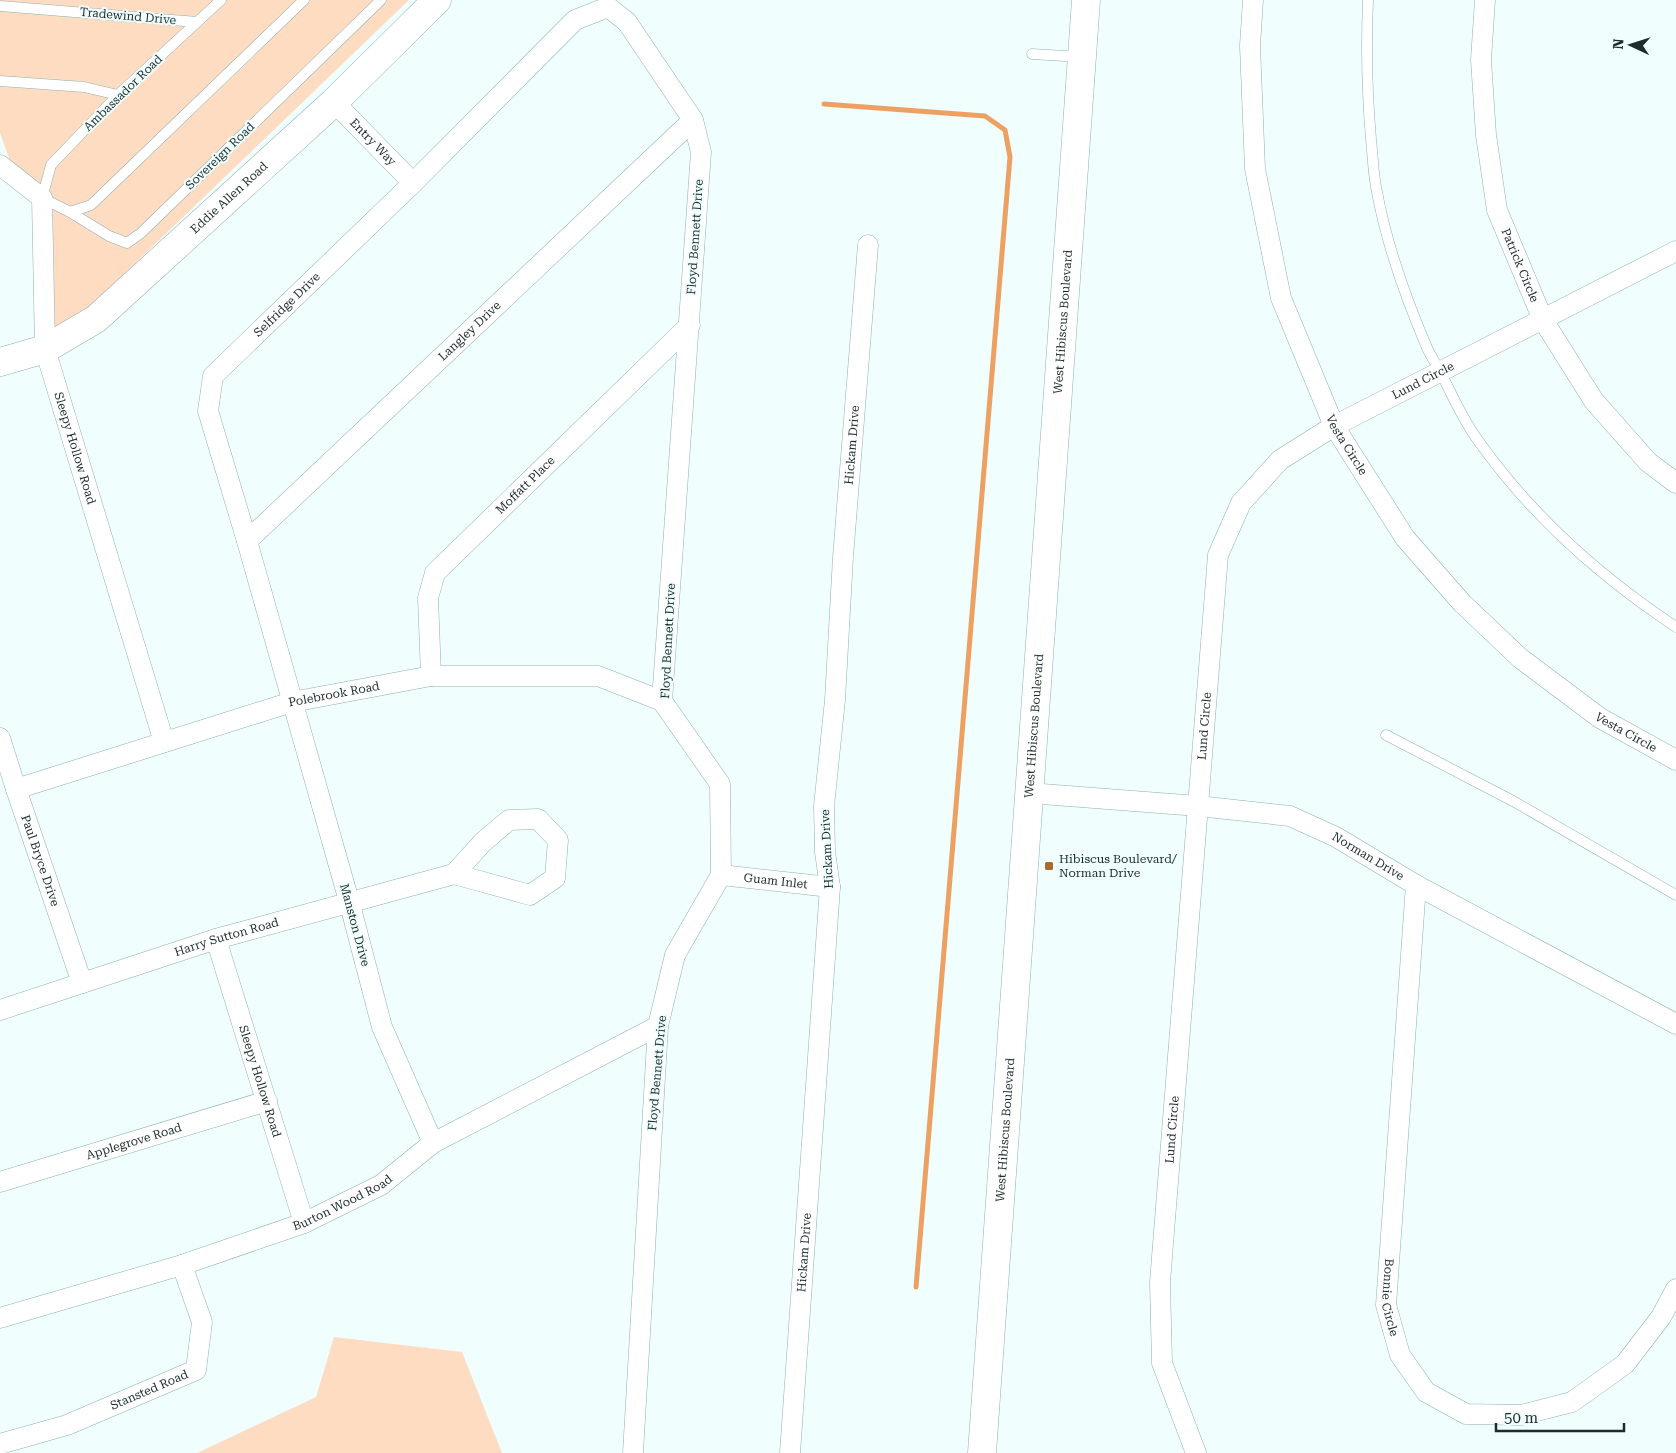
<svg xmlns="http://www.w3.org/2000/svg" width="1676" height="1453" font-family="'Roboto Serif',serif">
<rect width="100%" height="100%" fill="#f0fefe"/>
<path fill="#fedcc2" d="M 0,0 L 409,0 L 75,321 L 55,333 L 51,198 L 10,161 L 0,133 Z
M 334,1337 L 462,1352 L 502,1453 L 197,1453 L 316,1397 Z"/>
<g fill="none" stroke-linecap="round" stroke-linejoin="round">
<path stroke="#eca162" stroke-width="5" d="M 824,104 L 985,116 L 1005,130 L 1010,157 L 916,1287"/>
<defs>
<path id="lane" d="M 221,0 L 118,95 L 51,165 L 42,198 L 70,212 L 109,236 L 127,243 L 141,233 L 381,0
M 1368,0 C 1366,47 1367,93 1371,139 C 1373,157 1373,175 1377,192 C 1387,246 1406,299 1428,350 C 1432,358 1437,365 1441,373 C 1452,395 1462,418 1477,439 C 1530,514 1599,576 1676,627
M 0,6 L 197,22
M 1032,54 L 1081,57
M 0,81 L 84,87 L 118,95
M 70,212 L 91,205 L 304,0
M 1386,735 L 1513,801 L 1676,895"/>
<g id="street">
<path id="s1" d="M 1253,0 L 1250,46 L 1255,169 L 1281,298 L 1334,426 L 1405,538 L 1462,603 L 1520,658 L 1600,718 L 1676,760"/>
<path id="s2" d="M 1485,0 L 1481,60 L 1486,135 L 1497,210 L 1543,320 L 1594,401 L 1648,462 L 1676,483"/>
<path id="s3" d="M 334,102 L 413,183"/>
<path id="s4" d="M 0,165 L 42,198 L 45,349 L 164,742"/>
<path id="s5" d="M 247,541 L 693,120"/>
<path id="s6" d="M 431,676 L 428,598 L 435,573 L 690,325"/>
<path id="s7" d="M 0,738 L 16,789 L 82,983"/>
<path id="s8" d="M 16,789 L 292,702 L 431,676 L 598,676 L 662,701"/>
<path id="s9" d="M 1029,793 L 1198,806 L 1290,816 L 1336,837 L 1416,885 L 1676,1024"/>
<path id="s10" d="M 721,875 L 830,887"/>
<path id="s11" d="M 1416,885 L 1386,1305 L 1400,1355 L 1426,1392 L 1466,1414 L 1521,1415 L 1572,1402 L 1625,1364 L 1661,1317 L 1676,1289"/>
<path id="s12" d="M 216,939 L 304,1223"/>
<path id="s13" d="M 0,1010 L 216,939 L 454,874 L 530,895 L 555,878 L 558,840 L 538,819 L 509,820 L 483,842 L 454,874"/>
<path id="s14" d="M 433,1143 L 382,1027 L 349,901 L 247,541 L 208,411 L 213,376 L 413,183 L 575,20 L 608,7 L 627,22 L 693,120 L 701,152 L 662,701 L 720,784 L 721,875 L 675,955 L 658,1026 L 633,1453"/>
<path id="s15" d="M 0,1182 L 267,1101"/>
<path id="s16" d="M 0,1318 L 182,1265 L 304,1223 L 381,1185 L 433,1143 L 658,1026"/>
<path id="s17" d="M 0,1444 L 67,1425 L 196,1370 L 202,1322 L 182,1265"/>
<path id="s18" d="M 790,1453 L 830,887 L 825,852 L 824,806 L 835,700 L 843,557 L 868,245"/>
<path id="s19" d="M 1196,1453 L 1162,1363 L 1160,1282 L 1218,555 L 1241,503 L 1280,460 L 1334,426 L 1676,251"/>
</g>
<g id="secondary">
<path id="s20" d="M 0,362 L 45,349 L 96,319 L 334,102 L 437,0"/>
<path id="s21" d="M 982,1453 L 1086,0"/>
</g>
</defs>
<use href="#lane" stroke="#8eb0b0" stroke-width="11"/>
<use href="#street" stroke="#8eb0b0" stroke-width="21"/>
<use href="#secondary" stroke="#8eb0b0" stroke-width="29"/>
<use href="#lane" stroke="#fff" stroke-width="10"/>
<use href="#street" stroke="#fff" stroke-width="20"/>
<use href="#secondary" stroke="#fff" stroke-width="28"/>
</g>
<rect fill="#a96a32" stroke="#f0fefe" stroke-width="2" x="1044" y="861" width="10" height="10" rx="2.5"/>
<g text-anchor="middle" stroke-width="4" stroke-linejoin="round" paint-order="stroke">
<g font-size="12" fill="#1e2c2c" stroke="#f0fefe">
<text transform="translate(128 16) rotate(5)" y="4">Tradewind Drive</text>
<text transform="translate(123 93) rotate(-44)" y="4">Ambassador Road</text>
<text dy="4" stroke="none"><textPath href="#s3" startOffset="56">Entry Way</textPath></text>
<text transform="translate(220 156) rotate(-44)" y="4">Sovereign Road</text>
<text dy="4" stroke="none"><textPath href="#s20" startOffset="286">Eddie Allen Road</textPath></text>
<text transform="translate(695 237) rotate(-86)" y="4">Floyd Bennett Drive</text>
<text dy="4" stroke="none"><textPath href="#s2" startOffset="271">Patrick Circle</textPath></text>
<text dy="4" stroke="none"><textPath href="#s14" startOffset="905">Selfridge Drive</textPath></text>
<text dy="4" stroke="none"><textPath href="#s21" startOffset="1134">West Hibiscus Boulevard</textPath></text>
<text dy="4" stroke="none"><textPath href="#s5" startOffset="306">Langley Drive</textPath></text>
<text dy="4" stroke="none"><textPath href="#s19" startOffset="1185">Lund Circle</textPath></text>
<text dy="4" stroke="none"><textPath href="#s18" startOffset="1011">Hickam Drive</textPath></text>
<text dy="4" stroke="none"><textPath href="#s1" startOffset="462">Vesta Circle</textPath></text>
<text dy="4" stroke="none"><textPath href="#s4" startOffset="308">Sleepy Hollow Road</textPath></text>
<text dy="4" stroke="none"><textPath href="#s6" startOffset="230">Moffatt Place</textPath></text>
<text transform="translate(668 641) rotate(-87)" y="4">Floyd Bennett Drive</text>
<text dy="4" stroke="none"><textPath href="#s8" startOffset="332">Polebrook Road</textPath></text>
<text dy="4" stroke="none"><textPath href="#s21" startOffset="729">West Hibiscus Boulevard</textPath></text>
<text dy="4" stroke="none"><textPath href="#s19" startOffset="735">Lund Circle</textPath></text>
<text dy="4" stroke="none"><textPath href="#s1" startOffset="868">Vesta Circle</textPath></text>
<text transform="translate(827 849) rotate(-93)" y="4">Hickam Drive</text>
<text dy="4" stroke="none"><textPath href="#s9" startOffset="350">Norman Drive</textPath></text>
<text dy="4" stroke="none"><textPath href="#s7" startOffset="129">Paul Bryce Drive</textPath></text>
<text dy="4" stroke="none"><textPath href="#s10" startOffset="55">Guam Inlet</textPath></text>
<text transform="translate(355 925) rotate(75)" y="4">Manston Drive</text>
<text dy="4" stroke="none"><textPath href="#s13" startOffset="238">Harry Sutton Road</textPath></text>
<text transform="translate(657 1073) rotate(-85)" y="4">Floyd Bennett Drive</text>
<text dy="4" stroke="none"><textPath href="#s12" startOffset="149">Sleepy Hollow Road</textPath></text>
<text dy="4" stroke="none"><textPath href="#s21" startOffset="324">West Hibiscus Boulevard</textPath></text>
<text dy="4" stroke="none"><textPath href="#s19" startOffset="330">Lund Circle</textPath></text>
<text dy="4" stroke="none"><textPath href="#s15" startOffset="140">Applegrove Road</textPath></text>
<text dy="4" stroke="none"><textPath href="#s16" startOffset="362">Burton Wood Road</textPath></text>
<text dy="4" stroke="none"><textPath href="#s18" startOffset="201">Hickam Drive</textPath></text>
<text dy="4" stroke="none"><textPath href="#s11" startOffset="414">Bonnie Circle</textPath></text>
<text dy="4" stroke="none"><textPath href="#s17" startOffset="159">Stansted Road</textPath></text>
</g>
<g font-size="12" fill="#1e2c2c" stroke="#f0fefe" text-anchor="start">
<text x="1059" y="863">Hibiscus Boulevard/<tspan x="1059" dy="14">Norman Drive</tspan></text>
</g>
</g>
<g transform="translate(1631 45) rotate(274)" stroke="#f0fefe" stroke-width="4" paint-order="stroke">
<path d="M0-4L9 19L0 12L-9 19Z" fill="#1e2c2c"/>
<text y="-8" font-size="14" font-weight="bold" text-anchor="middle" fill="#1e2c2c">N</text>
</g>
<path d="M1496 1423v8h128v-8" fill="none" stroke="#1e2c2c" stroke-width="2.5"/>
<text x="1504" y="1423" font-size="15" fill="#1e2c2c" stroke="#f0fefe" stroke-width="4" paint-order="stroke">50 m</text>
</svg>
